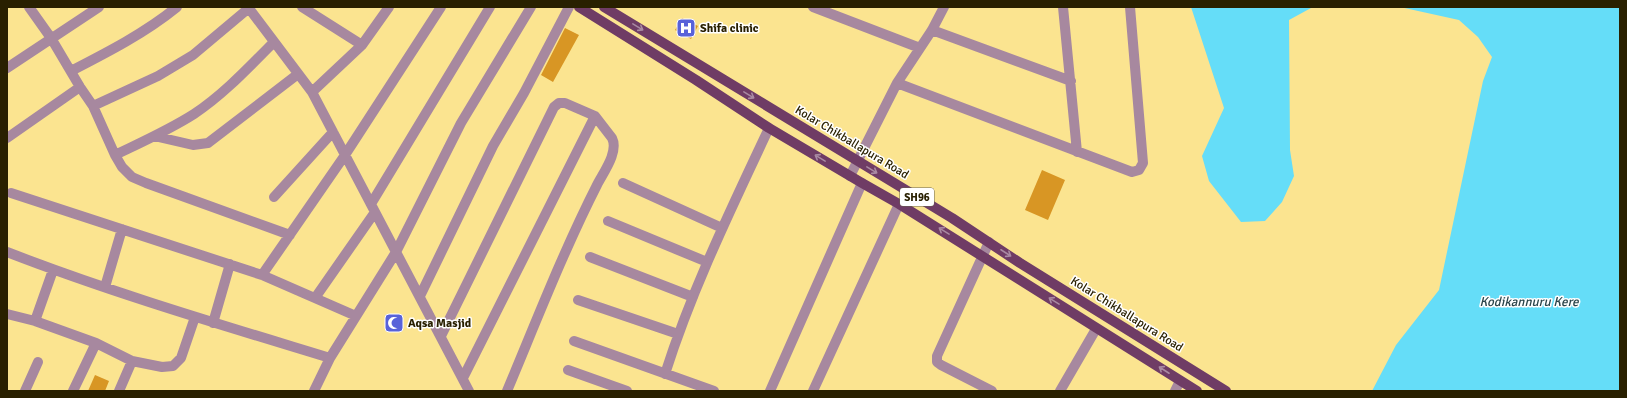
<svg xmlns="http://www.w3.org/2000/svg" width="1627" height="398" font-family="Signika,sans-serif">
<rect width="100%" height="100%" fill="#fbe490"/>
<path fill="#65ddf8" d="M 1191,7 L 1318,7 L 1311,8 L 1289,20 L 1290,150 L 1294,176 L 1282,202 L 1265,221 L 1241,222 L 1209,181 L 1202,156 L 1224,108 Z
M 1400,7 L 1620,7 L 1620,391 L 1372,391 L 1396,345 L 1439,290 L 1483,81 L 1492,57 L 1478,37 L 1459,20 Z"/>
<path fill="#d89624" d="M 682,18 L 698,26 L 691,39 L 675,30 Z
M 565,28 L 579,35 L 553,82 L 541,75 Z
M 1042,170 L 1065,180 L 1048,220 L 1025,210 Z
M 95,375 L 109,381 L 105,391 L 88,391 Z"/>
<g fill="none" stroke-linecap="round" stroke-linejoin="round">
<path stroke="#a7889f" stroke-width="10" d="M 29,7 L 51,38 L 80,87 L 93,106 L 115,155 L 122,167 L 132,177 L 146,183 L 290,235
M 248,7 L 312,92 L 469,391
M 302,7 L 362,45
M 813,7 L 920,48
M 1063,7 L 1077,152
M 932,30 L 1071,81
M 7,68 L 99,7
M 71,71 C 108,52 145,33 177,7
M 897,83 L 1132,172 L 1139,170 L 1143,163 L 1130,7
M 312,92 L 362,45 L 389,7
M 93,106 L 158,76 L 193,55 L 249,8
M 154,136 L 193,145 L 208,143 L 298,74
M 7,138 L 80,87
M 115,155 C 142,142 169,130 194,114 C 224,94 249,67 274,42
M 850,176 L 897,83 L 932,30 L 944,7
M 623,183 L 722,228
M 11,193 L 262,275 L 356,316
M 274,197 L 333,132
M 371,204 L 490,7
M 608,221 L 707,262
M 989,242 L 937,356 L 937,362 L 941,365 L 992,391
M 7,252 C 113,293 222,325 330,358
M 590,257 L 693,297
M 262,275 L 345,155 L 441,7
M 105,287 L 122,229
M 420,296 L 493,146 L 524,93 L 569,7
M 315,298 L 375,212
M 578,300 L 678,334
M 7,314 L 35,321 L 96,343 L 132,361 L 162,367 L 173,366 L 181,358 L 195,317
M 35,321 L 53,270
M 213,323 L 230,264
M 441,336 L 554,107 L 559,103 L 565,103 L 595,116 L 612,138 C 619,152 603,173 597,185 C 563,252 536,322 507,391
M 574,341 L 714,391
M 568,370 L 627,391
M 665,374 C 692,289 731,209 769,128
M 463,378 L 595,116
M 25,391 L 38,362
M 73,391 L 96,343
M 119,391 L 132,361
M 314,391 L 330,358 L 396,252 L 461,123 L 531,7
M 770,391 L 862,183
M 813,391 L 899,204
M 1060,391 L 1096,329
M 1175,391 L 1180,381"/>
<path stroke="#6f3c65" stroke-width="10" d="M 579,7 L 696,80 L 769,128 L 862,183 L 899,204 L 1197,391
M 604,7 L 952,218 L 1020,263 L 1226,391"/>
</g>
<defs><path id="oneway-shaft" d="M-6 0H5M1.5-3L5.5 0L1.5 3" fill="none" stroke-width="1.6" stroke-linecap="round" stroke-linejoin="round"/></defs>
<g stroke="#a98aa3">
<use href="#oneway-shaft" transform="translate(638 27) rotate(31)"/>
<use href="#oneway-shaft" transform="translate(749 95) rotate(31)"/>
<use href="#oneway-shaft" transform="translate(820 158) rotate(-149)"/>
<use href="#oneway-shaft" transform="translate(872 170) rotate(31)"/>
<use href="#oneway-shaft" transform="translate(944 231) rotate(-148)"/>
<use href="#oneway-shaft" transform="translate(1006 253) rotate(33)"/>
<use href="#oneway-shaft" transform="translate(1054 301) rotate(-148)"/>
<use href="#oneway-shaft" transform="translate(1164 370) rotate(-147)"/>
</g>
<defs>
<symbol id="hospital-square" viewBox="-11 -11 22 22"><rect x="-9" y="-9" width="18" height="18" rx="4" fill="#5862d9" stroke="#fff"/><path d="M-5-5h3v3.5h4V-5h3V5h-3V1.5h-4V5h-3Z" fill="#fff"/></symbol>
<symbol id="mosque-square" viewBox="-11 -11 22 22"><rect x="-9" y="-9" width="18" height="18" rx="4" fill="#5862d9" stroke="#fff"/><path d="M3.5-4.9A6 6 0 1 0 3.5 4.9A5 5 0 1 1 3.5-4.9Z" fill="#fff"/></symbol>
</defs>
<g fill-rule="evenodd">
<use href="#hospital-square" x="675" y="17" width="22" height="22"/>
<use href="#mosque-square" x="383" y="312" width="22" height="22"/>
</g>
<g text-anchor="middle" stroke-width="3" stroke-linejoin="round" paint-order="stroke">
<rect fill="#fff" stroke="#69634c" stroke-width="1" x="900" y="188" width="34" height="18" rx="3"/>
<g font-size="11" font-weight="bold" fill="#292000">
<text x="917" y="201">SH96</text>
</g>
<g font-size="12" font-weight="bold" fill="#292000" stroke="#fff" text-anchor="start">
<text x="700" y="32">Shifa clinic</text>
<text x="408" y="327">Aqsa Masjid</text>
</g>
<g font-size="12" fill="#292000" stroke="#fff">
<text transform="translate(852 142) rotate(31)" y="4">Kolar Chikballapura Road</text>
<text transform="translate(1127 314) rotate(32)" y="4">Kolar Chikballapura Road</text>
</g>
<g font-size="13" font-style="italic" fill="#2a454b" stroke="#fff">
<text x="1529" y="306">Kodikannuru Kere</text>
</g>
</g>
<rect width="1627" height="398" fill="none" stroke="#292000" stroke-width="16"/>
</svg>
